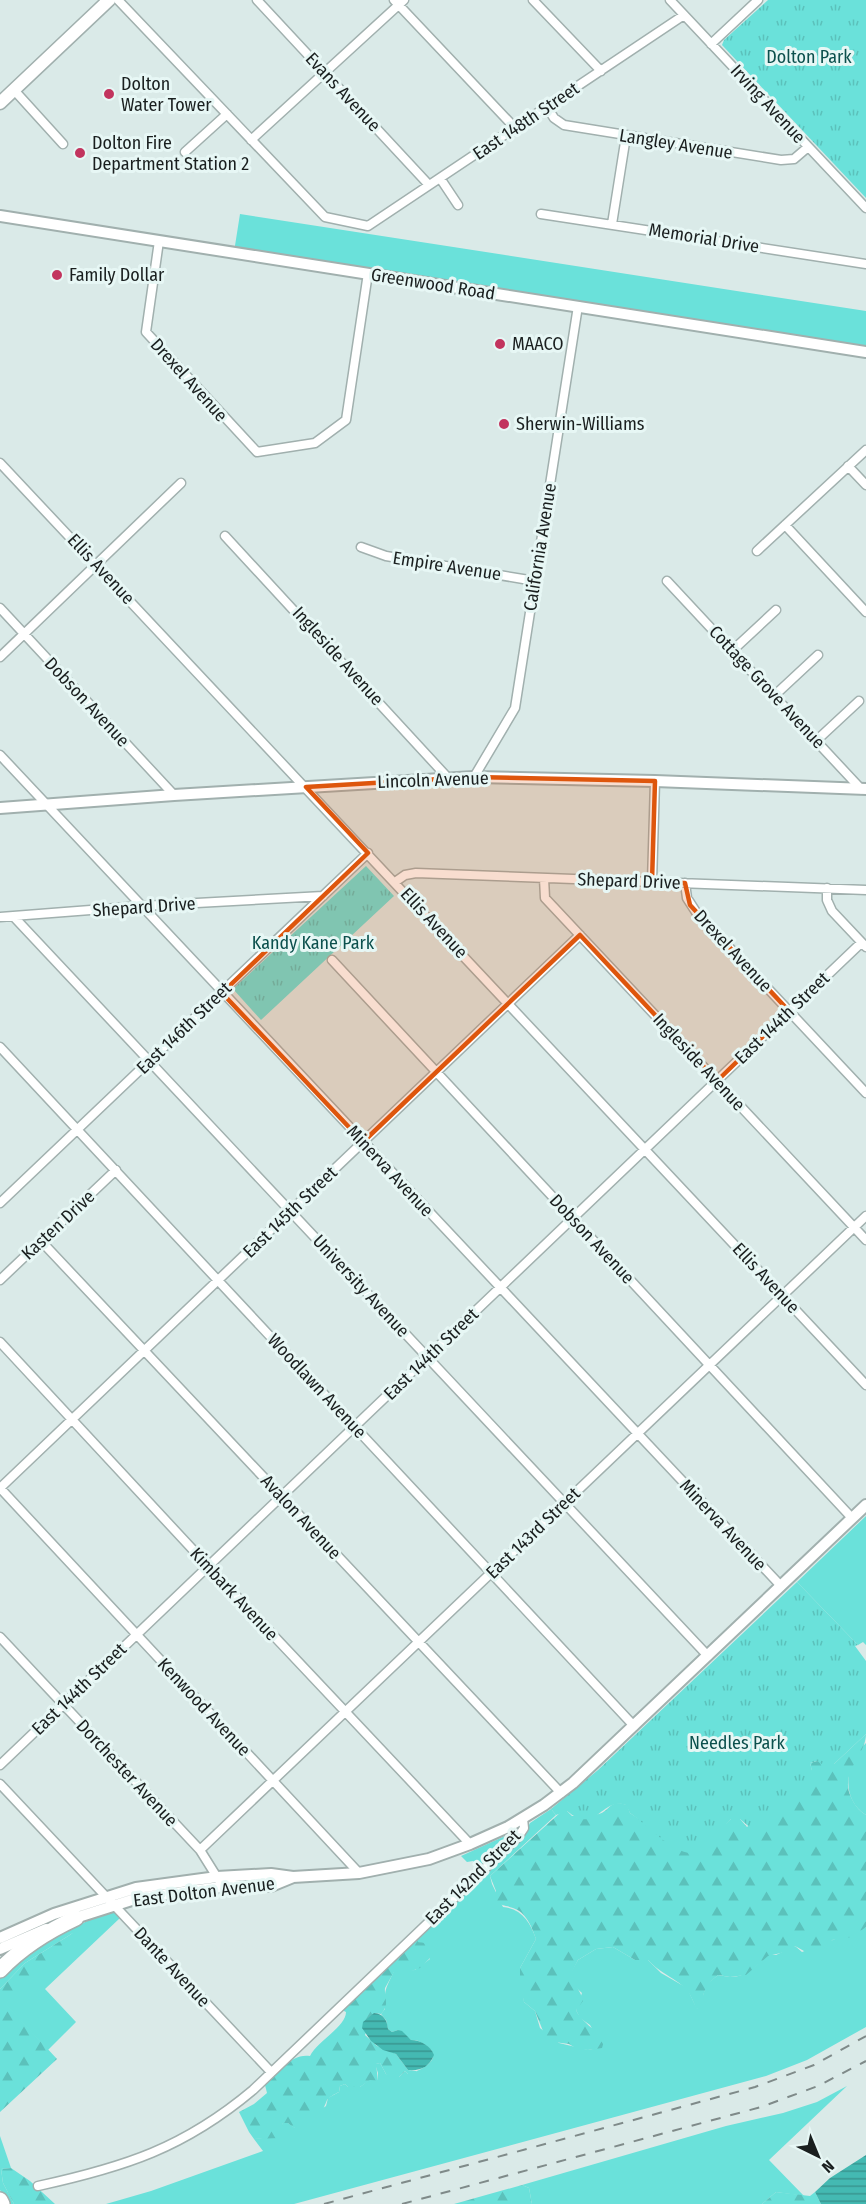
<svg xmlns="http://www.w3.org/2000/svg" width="866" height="2204" font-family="'Fira Sans Condensed',sans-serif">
<defs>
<pattern id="forest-firs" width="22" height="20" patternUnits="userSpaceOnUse" patternTransform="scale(1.5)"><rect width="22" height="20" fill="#6ae1da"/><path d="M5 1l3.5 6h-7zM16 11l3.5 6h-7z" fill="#5bc1bb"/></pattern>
<pattern id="park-tufts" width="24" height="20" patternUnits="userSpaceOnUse" patternTransform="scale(1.5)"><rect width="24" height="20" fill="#6ae1da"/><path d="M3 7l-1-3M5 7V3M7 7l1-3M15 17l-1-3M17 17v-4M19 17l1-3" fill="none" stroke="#5bc1bb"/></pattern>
<pattern id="water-rules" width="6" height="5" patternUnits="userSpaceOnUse" patternTransform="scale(1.5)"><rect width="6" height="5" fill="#44b9b2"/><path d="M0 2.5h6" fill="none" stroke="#389690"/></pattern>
</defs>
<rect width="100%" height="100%" fill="#daeae8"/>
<path fill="#6ae1da" d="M 240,214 L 866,311 L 866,350 L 234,252 Z
M 866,1516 L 866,1645 L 863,1642 L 858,1645 L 797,1582 Z
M 866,1743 L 866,1815 C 840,1799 845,1762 866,1743 Z
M 551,1809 L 556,1815 L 490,1876 L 492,1884 L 503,1907 C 522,1909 530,1922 536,1939 L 520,1968 L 524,2002 L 535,2011 L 540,2028 L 559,2043 L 588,2050 L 602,2047 L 590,2025 L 580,2018 L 576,2010 L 582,1993 L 573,1985 L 570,1974 L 578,1960 L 596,1949 L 613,1947 L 635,1960 L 648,1960 L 661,1973 L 687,1988 L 697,2009 L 702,1999 L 706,1985 L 718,1975 C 744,1981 749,1971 768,1955 L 776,1955 L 795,1946 L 802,1952 L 866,1927 L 866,2027 L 807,2060 L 766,2076 L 294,2204 L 106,2204 L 151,2191 L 263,2151 L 254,2139 C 265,2139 278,2134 283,2123 L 288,2123 L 295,2128 L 326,2106 L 328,2098 L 339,2092 L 340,2086 L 345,2084 L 348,2087 L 360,2087 L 369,2080 L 378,2080 L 378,2073 L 375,2064 L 380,2063 L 386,2074 L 399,2077 L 405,2071 L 408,2074 C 421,2071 446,2058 425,2045 C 420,2041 417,2040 411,2040 L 398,2030 L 392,2032 L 388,2029 L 386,2020 L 381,2014 L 385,2009 C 384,1988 386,1989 394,1971 L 415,1970 L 430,1959 L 421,1943 L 413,1941 L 524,1835 L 530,1823 Z
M 516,1831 L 517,1832 L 481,1869 L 473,1861 L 467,1862 L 461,1856 Z
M 105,1911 L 114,1912 L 120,1918 L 45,1989 L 76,2022 L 48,2050 L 3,2002 L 73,1933 L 25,1963 L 0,1989 L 0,1978 C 29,1945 69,1933 105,1911 Z
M 847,2086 L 769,2160 L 804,2196 L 776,2192 L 762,2204 L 532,2204 L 529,2188 L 522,2185 L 726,2126 L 783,2113 L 817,2102 Z
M 0,2136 L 11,2168 L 1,2169 L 3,2183 L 14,2204 L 10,2204 L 0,2190 Z"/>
<path fill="url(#forest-firs)" d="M 866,1734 C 866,1755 839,1773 851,1797 C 854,1804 859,1811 866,1815 L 866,1927 L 852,1937 L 832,1940 L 829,1949 L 813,1956 L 795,1946 L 789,1951 L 768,1956 L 746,1975 L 730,1977 L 718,1975 C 706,1985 701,1992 704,2008 L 696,2009 C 687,1978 669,1982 648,1960 L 635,1960 L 613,1947 L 596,1949 L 578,1960 L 571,1974 C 573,1985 581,1990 583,2001 L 576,2010 C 582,2023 596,2029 604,2041 L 602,2048 L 588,2050 L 577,2049 L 569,2044 L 547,2041 L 535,2011 L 524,2002 L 520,1985 L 520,1968 L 536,1939 C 532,1927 526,1912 513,1908 C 505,1905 502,1906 495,1901 L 496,1891 L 490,1876 L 562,1811 L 567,1811 L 572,1816 C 580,1815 591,1816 599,1814 C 611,1810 609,1799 627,1805 L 630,1813 L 639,1819 L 726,1824 L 731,1819 L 740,1819 L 747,1827 L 812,1771 L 810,1763 L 817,1761 L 834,1764 Z
M 73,1933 L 78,1939 L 32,1975 L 4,2002 L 57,2059 L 0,2112 L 0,1989 L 25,1963 Z
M 417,1940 L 418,1942 L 425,1943 L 430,1958 L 420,1968 L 403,1974 L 400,1971 L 394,1972 L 385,1988 C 384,1999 390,2004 381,2014 L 374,2013 L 365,2035 L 377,2046 L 396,2054 L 408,2070 L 416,2071 L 417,2080 L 413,2083 L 409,2080 L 408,2074 L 405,2071 L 399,2077 L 393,2079 L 386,2074 L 380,2063 L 376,2064 L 378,2081 L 370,2080 L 360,2087 L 348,2087 L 345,2084 L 340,2086 L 339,2092 C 335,2094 329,2097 327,2100 C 319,2119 312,2144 288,2123 L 283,2123 L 279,2138 L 254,2139 L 249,2132 L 239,2112 L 254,2104 L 267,2093 L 265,2085 C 278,2073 291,2053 310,2056 C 317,2041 346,2027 346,2012 L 342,2010 L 413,1941 Z
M 11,2168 L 30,2181 L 55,2204 L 14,2204 L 3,2183 L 1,2169 Z
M 522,2185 L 529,2188 L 532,2204 L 454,2204 Z
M 776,2192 L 810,2196 L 815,2192 L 821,2204 L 762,2204 Z"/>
<path fill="url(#park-tufts)" d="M 768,0 L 866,0 L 866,198 L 722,45 L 724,40 Z
M 366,866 L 394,896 L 261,1020 L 233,989 Z
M 797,1582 L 858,1645 L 855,1646 L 866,1661 L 866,1734 L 834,1764 L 825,1766 L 817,1761 L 810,1763 L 814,1778 L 753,1830 L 740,1819 L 731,1819 C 724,1827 707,1847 697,1852 C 679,1860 645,1823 630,1813 L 626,1805 C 601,1796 597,1836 567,1811 L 556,1815 L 551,1809 L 598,1770 Z"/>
<path fill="url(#water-rules)" d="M 374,2013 C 383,2014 387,2019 388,2029 L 392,2032 L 398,2030 L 402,2031 L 411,2040 C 420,2040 431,2046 434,2055 C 429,2067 421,2071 408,2070 L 396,2054 L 383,2050 L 371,2041 L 362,2028 L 363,2022 Z
M 866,2155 L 866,2204 L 821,2204 L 815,2192 L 830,2178 Z"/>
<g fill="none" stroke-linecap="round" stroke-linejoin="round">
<defs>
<path id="minor" d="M 118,0 L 325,217 L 368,226 L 684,15
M 257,0 L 429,185
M 394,0 L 515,128
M 533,0 L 601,71
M 670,0 L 866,208
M 711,44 L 758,0
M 14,90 L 63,144
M 547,107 L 554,118 L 564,125 L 781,160 L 794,159 L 808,147
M 251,140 L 404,0
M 185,152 L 227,114
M 440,178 L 458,205
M 541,214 L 866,264
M 612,224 L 626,136
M 159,241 L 146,332 L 257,452 L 315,443 L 346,420 L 368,273
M 0,463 L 866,1385
M 848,466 L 866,485
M 785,525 L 866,612
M 225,536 L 448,778
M 361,547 L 386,556 L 535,581
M 757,551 L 866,450
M 667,581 L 861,789
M 0,608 L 174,795
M 733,650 L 776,610
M 0,657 L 181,483
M 775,695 L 818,655
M 817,740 L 859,701
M 0,755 L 781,1586
M 474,777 L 515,708 L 578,306
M 544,878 L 545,898 L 866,1240
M 395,882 L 405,875 L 416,873 L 866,890
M 652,882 L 655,781
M 685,883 L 687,898 L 696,912 L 866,1093
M 827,888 L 827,900 L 832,911 L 866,947
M 0,917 L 142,906 L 323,896
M 14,917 L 708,1656
M 332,960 L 852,1518
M 0,1047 L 634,1726
M 0,1203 L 368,853
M 41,1241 L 561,1793
M 0,1280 L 116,1170
M 0,1342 L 208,1566 L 470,1844
M 0,1637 L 200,1850 L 220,1882
M 0,1765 L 861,943
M 0,1784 L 271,2072
M 200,1850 L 866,1216
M 359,1873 L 0,1488 L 580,935
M 38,2186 C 125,2167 184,2148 253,2090 L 518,1837 L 524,1828 L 523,1819"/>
<path id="tertiary" d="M 0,216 L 866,352
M 0,808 L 174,795 L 474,777 L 655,781 L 866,789
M 72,1919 L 138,1898 L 228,1886 L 271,1886 L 293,1877
M 0,1938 L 54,1914 L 136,1888 L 217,1877 L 271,1874 L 293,1877 L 359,1873 L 429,1859 L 470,1844 L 508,1827 L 544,1805 L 573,1783 L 866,1505
M 0,1949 L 46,1929"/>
<path id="primary" d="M 0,103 L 109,0"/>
<path id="motorway" d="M 0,1970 C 22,1947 48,1931 76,1918
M 0,2200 L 2,2204"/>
</defs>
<use href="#minor" stroke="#a1b0ae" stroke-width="11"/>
<use href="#tertiary" stroke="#a1b0ae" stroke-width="14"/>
<use href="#primary" stroke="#a1b0ae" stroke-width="15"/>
<use href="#motorway" stroke="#a1b0ae" stroke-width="18"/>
<use href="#minor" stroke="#fff" stroke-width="8"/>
<use href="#tertiary" stroke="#fff" stroke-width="10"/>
<use href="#primary" stroke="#fff" stroke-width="12"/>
<use href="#motorway" stroke="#fff" stroke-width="15"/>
<path stroke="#7f8a89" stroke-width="2" stroke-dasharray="10 10" stroke-linecap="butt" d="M 324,2204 L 755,2087 L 814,2065 L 866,2036
M 402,2204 L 761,2107 L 818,2086 L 866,2061"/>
</g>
<path fill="#de560d" fill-opacity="0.2" stroke="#de560d" stroke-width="4.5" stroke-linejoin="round" d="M 474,777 L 655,781 L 652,882 L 685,883 L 690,905 L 789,1011 L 717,1081 L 580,935 L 363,1142 L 222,993 L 368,853 L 306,787 Z"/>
<g fill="#c2345e" stroke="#e7f7f5" stroke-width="2">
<circle cx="109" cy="94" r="6"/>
<circle cx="80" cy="153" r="6"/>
<circle cx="57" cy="275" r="6"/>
<circle cx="500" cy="344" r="6"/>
<circle cx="504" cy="424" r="6"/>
</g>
<g text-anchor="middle" stroke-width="6" stroke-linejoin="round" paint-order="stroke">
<g font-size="18" fill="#0b504d" stroke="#e7f7f5">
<text x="809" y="63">Dolton Park</text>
<text x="313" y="949">Kandy Kane Park</text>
<text x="737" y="1749">Needles Park</text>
</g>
<g font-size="18" fill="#1a1f1f" stroke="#e7f7f5" text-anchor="start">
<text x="121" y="90">Dolton<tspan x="121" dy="21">Water Tower</tspan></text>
<text x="92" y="149">Dolton Fire<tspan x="92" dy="21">Department Station 2</tspan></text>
<text x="69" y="281">Family Dollar</text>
<text x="512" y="350">MAACO</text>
<text x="516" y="430">Sherwin-Williams</text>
</g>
<g font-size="18" fill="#1a1f1f" stroke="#e7f7f5">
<text transform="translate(343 92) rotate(47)" y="6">Evans Avenue</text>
<text transform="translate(768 104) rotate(47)" y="6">Irving Avenue</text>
<text transform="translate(526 121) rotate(-34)" y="6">East 148th Street</text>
<text transform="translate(676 144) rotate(9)" y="6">Langley Avenue</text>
<text transform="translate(704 238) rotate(9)" y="6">Memorial Drive</text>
<text transform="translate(433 284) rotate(9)" y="6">Greenwood Road</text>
<text transform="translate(189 380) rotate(48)" y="6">Drexel Avenue</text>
<text transform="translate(540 547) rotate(-81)" y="6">California Avenue</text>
<text transform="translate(447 566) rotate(9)" y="6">Empire Avenue</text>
<text transform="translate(101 569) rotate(47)" y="6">Ellis Avenue</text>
<text transform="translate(338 656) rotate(48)" y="6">Ingleside Avenue</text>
<text transform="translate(767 687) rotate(47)" y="6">Cottage Grove Avenue</text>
<text transform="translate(87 702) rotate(47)" y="6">Dobson Avenue</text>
<text transform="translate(433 780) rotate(-2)" y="6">Lincoln Avenue</text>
<text transform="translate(629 881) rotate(2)" y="6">Shepard Drive</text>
<text transform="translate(144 907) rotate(-4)" y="6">Shepard Drive</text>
<text transform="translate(434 923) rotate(47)" y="6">Ellis Avenue</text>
<text transform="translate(733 951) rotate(47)" y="6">Drexel Avenue</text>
<text transform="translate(782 1018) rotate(-44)" y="6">East 144th Street</text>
<text transform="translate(184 1028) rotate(-44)" y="6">East 146th Street</text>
<text transform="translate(699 1062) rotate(47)" y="6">Ingleside Avenue</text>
<text transform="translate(390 1171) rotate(47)" y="6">Minerva Avenue</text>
<text transform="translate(290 1212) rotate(-44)" y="6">East 145th Street</text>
<text transform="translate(58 1225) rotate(-43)" y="6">Kasten Drive</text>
<text transform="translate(592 1239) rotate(47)" y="6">Dobson Avenue</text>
<text transform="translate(766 1278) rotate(47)" y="6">Ellis Avenue</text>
<text transform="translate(361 1286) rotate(47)" y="6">University Avenue</text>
<text transform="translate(431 1354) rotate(-44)" y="6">East 144th Street</text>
<text transform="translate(317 1386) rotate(47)" y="6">Woodlawn Avenue</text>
<text transform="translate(301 1517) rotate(47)" y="6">Avalon Avenue</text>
<text transform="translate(723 1525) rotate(47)" y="6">Minerva Avenue</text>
<text transform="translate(533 1533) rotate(-44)" y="6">East 143rd Street</text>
<text transform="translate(234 1594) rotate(47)" y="6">Kimbark Avenue</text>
<text transform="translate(79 1689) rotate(-44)" y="6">East 144th Street</text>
<text transform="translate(204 1707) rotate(47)" y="6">Kenwood Avenue</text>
<text transform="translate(127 1773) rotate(47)" y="6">Dorchester Avenue</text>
<text transform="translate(473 1877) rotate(-45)" y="6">East 142nd Street</text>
<text transform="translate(204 1892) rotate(-7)" y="6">East Dolton Avenue</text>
<text transform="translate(172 1967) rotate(47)" y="6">Dante Avenue</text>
</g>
</g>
<g transform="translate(818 2156) rotate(137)" stroke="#e7f7f5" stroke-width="4.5" paint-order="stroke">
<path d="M0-4.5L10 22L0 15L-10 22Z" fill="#1a1f1f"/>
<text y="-9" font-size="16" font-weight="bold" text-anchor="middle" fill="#1a1f1f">N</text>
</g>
</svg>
